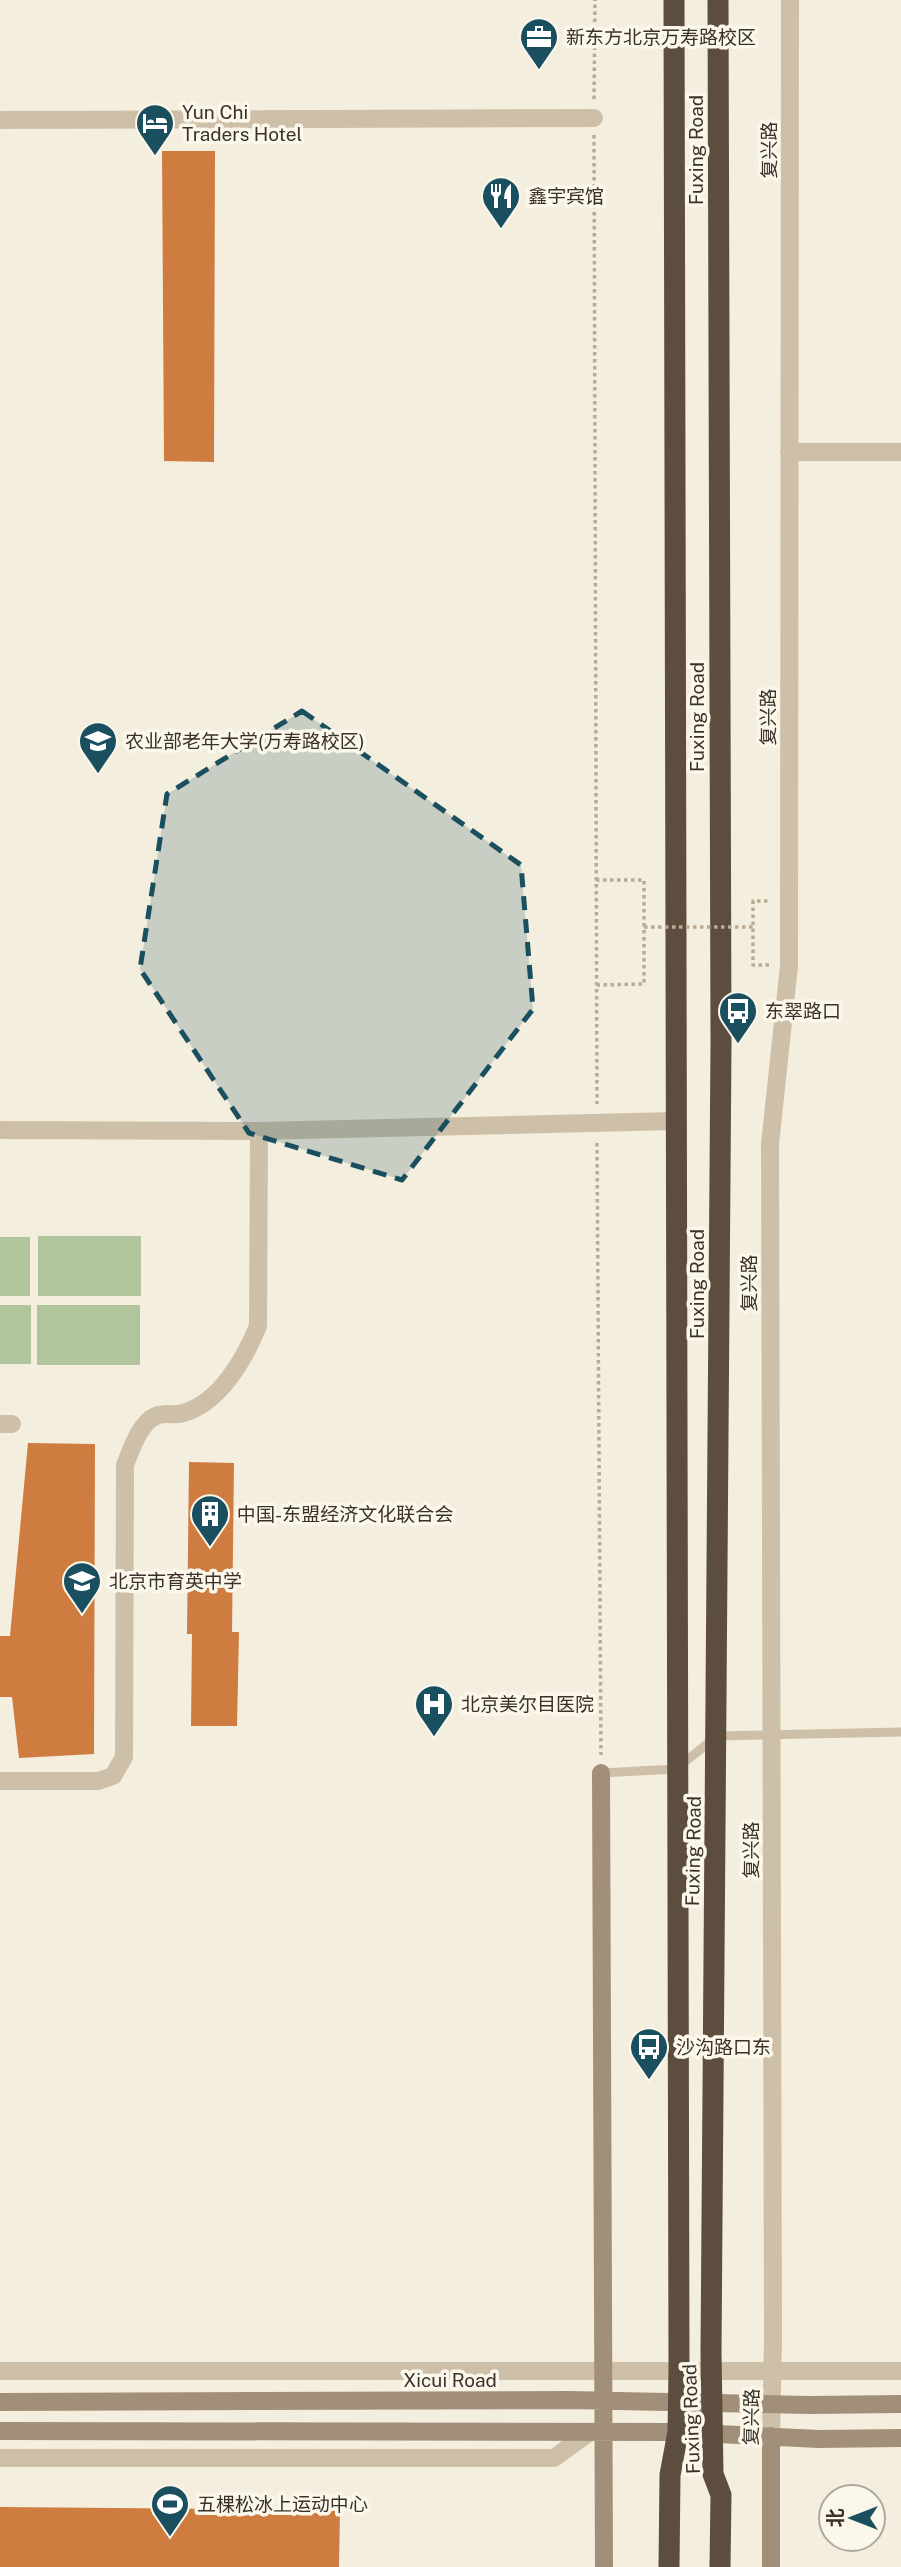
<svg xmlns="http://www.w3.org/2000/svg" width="901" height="2567" font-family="'Public Sans','Noto Sans SC',sans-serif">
<rect width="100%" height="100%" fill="#f4eede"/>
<path fill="#b0c59c" d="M 38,1236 L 141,1236 L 141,1296 L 38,1296 Z
M 0,1237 L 30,1237 L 30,1296 L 0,1296 Z
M 0,1305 L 31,1305 L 31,1364 L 0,1364 Z
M 37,1305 L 140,1305 L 140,1365 L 37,1365 Z"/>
<path fill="#cf7c41" d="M 162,151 L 215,151 L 214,462 L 164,461 Z
M 28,1443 L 95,1444 L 94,1754 L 19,1758 L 12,1697 L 0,1697 L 0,1636 L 10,1636 Z
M 189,1462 L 234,1463 L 232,1632 L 239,1632 L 237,1726 L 191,1726 L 192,1634 L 187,1634 Z
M 0,2507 L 340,2510 L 339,2567 L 0,2567 Z"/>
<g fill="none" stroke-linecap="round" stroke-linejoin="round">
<path stroke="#baaa92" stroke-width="3.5" stroke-dasharray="3.5 3.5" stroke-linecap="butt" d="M 594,99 L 595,0
M 594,135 L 597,1104
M 596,880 L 644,880 L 644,984 L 597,985
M 769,965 L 753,965 L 753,901 L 770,901
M 597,1143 L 601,1755"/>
<path stroke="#cec0a8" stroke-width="9" d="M 601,1773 L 676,1769 L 717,1736 L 901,1732"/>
<path stroke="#cec0a8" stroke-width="18" d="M 0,120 L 594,118
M 789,452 L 901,452
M 0,1130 L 259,1131 L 676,1121
M 0,1424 L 12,1424
M 0,1781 L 98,1781 L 113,1776 L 124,1757 L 125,1465 C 131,1450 140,1422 156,1416 C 164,1412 175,1416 183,1413 C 220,1403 245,1358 258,1326 L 259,1131
M 0,2371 L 901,2371
M 771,2436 L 773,2340 L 770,1144 L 789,966 L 790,0
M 0,2458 L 554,2458 L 590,2432"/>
<path stroke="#a28f79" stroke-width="18" d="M 601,1773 L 604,2567
M 0,2402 L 569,2400 L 810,2405 L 901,2404
M 0,2431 L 678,2432 L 819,2439 L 901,2438
M 771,2436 L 771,2567"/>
<path stroke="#5c4d3f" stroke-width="21" d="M 718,0 L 721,1044 L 711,2352 L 713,2474 L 721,2495 L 720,2567
M 669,2567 L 670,2475 L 678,2432 L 679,2370 L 674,0"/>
<path stroke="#baaa92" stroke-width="3.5" stroke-dasharray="3.5 3.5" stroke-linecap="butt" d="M 644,927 L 753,927"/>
</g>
<path fill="#1a4f60" fill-opacity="0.2" stroke="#1a4f60" stroke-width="5" stroke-dasharray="14 9" stroke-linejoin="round" d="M 302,711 L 521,865 L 533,1009 L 402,1180 L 249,1133 L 140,969 L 167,794 Z"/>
<defs>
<symbol id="office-pin" viewBox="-11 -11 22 30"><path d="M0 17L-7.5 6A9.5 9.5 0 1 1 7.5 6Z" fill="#1a4f60" stroke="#fbf7eb"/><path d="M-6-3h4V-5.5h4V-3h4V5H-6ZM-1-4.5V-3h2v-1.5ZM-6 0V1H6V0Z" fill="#fff"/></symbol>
<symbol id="hotel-pin" viewBox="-11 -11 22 30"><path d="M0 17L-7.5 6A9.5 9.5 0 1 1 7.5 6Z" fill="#1a4f60" stroke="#fbf7eb"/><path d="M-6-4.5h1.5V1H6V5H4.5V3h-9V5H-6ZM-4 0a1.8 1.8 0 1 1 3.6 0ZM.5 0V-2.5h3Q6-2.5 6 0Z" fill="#fff"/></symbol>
<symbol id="restaurant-pin" viewBox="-11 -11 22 30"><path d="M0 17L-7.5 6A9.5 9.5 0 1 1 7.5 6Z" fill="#1a4f60" stroke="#fbf7eb"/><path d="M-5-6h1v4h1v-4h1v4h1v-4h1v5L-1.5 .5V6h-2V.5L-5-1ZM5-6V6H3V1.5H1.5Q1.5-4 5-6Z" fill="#fff"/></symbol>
<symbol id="university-pin" viewBox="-11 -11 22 30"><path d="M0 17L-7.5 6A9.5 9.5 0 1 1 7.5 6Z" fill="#1a4f60" stroke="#fbf7eb"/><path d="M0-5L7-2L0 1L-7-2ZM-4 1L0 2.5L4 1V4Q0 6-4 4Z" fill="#fff"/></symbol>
<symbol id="bus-pin" viewBox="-11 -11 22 30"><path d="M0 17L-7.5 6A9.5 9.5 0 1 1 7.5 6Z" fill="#1a4f60" stroke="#fbf7eb"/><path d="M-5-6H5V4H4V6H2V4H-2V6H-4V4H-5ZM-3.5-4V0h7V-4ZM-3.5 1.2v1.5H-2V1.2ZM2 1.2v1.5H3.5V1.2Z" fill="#fff"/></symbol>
<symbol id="building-pin" viewBox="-11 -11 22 30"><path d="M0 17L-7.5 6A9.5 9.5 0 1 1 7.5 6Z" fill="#1a4f60" stroke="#fbf7eb"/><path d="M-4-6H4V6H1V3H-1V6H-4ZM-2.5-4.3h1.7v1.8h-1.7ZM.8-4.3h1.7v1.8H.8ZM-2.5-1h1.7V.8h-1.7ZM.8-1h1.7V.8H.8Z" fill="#fff"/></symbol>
<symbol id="school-pin" viewBox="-11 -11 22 30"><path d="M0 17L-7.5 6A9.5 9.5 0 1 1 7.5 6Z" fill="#1a4f60" stroke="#fbf7eb"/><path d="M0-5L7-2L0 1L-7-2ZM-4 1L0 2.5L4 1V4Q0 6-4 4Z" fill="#fff"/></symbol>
<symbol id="hospital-pin" viewBox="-11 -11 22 30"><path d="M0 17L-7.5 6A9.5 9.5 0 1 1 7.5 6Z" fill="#1a4f60" stroke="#fbf7eb"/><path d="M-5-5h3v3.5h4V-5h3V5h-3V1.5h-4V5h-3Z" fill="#fff"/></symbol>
<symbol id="stadium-pin" viewBox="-11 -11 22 30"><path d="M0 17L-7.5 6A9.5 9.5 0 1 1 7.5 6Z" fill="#1a4f60" stroke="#fbf7eb"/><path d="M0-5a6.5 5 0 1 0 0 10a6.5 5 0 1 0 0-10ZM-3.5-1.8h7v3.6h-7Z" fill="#fff"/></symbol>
</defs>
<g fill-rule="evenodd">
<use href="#office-pin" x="517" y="15" width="44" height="60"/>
<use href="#hotel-pin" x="133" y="101" width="44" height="60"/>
<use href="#restaurant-pin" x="479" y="174" width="44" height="60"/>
<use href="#university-pin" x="76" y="719" width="44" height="60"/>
<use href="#bus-pin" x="716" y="989" width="44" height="60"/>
<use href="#building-pin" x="188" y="1492" width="44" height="60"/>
<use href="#school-pin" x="60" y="1559" width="44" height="60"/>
<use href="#hospital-pin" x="412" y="1682" width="44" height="60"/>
<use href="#bus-pin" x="627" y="2025" width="44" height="60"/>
<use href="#stadium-pin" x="148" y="2482" width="44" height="60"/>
</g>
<g text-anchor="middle" stroke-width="7" stroke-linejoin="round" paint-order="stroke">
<g font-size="19" fill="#3a3129" stroke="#fbf7eb" text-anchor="start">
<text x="566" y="44">新东方北京万寿路校区</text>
<text x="182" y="119">Yun Chi<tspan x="182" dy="22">Traders Hotel</tspan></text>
<text x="528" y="203">鑫宇宾馆</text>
<text x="125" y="748">农业部老年大学(万寿路校区)</text>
<text x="765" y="1018">东翠路口</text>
<text x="237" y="1521">中国-东盟经济文化联合会</text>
<text x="109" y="1588">北京市育英中学</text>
<text x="461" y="1711">北京美尔目医院</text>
<text x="676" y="2054">沙沟路口东</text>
<text x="197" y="2511">五棵松冰上运动中心</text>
</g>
<g font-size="19" fill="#3a3129" stroke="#fbf7eb">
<text transform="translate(696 150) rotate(-90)" y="7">Fuxing Road</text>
<text transform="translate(769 150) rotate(-90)" y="7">复兴路</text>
<text transform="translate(697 717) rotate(-90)" y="7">Fuxing Road</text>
<text transform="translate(768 717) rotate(-90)" y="7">复兴路</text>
<text transform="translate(749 1283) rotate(-90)" y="7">复兴路</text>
<text transform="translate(697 1284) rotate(-90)" y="7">Fuxing Road</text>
<text transform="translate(751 1850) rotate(-90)" y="7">复兴路</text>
<text transform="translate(693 1851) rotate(-89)" y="7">Fuxing Road</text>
<text x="450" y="2387">Xicui Road</text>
<text transform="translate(751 2417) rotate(-89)" y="7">复兴路</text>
<text transform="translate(691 2419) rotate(-92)" y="7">Fuxing Road</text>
</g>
</g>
<g transform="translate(852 2518) rotate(270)"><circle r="33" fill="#fbf7eb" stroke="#aea89d" stroke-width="2"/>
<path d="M0-5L12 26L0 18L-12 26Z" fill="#1a4f60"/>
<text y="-10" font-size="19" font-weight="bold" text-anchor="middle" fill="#3a3129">北</text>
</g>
</svg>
